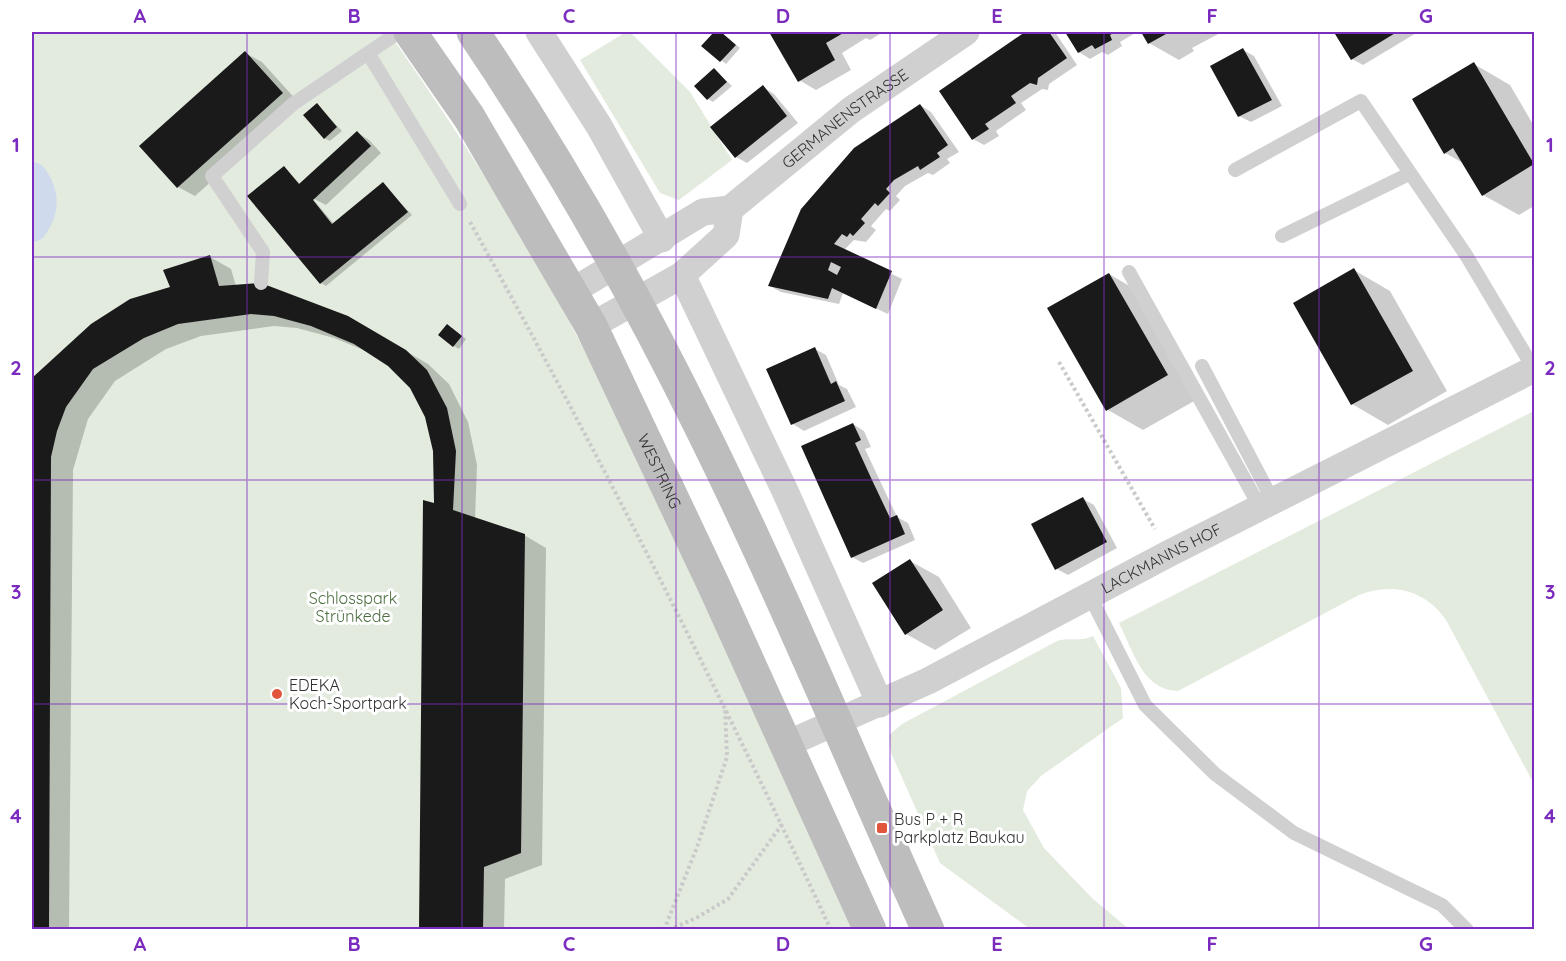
<svg xmlns="http://www.w3.org/2000/svg" width="1566" height="961" font-family="Quicksand,sans-serif">
<rect width="100%" height="100%" fill="#fff"/>
<path fill="#e3ebdf" d="M 32,32 L 388,32 C 478,158 559,294 627,434 C 706,597 777,764 852,929 L 32,929 Z
M 626,32 L 630,32 L 690,92 L 732,160 L 679,200 L 660,193 L 580,60 Z
M 1534,411 L 1534,784 L 1446,620 C 1426,590 1391,582 1359,595 L 1178,691 C 1142,690 1133,650 1119,623 Z
M 1093,636 L 1121,688 L 1123,718 L 1041,776 L 1027,791 L 1023,810 L 1044,848 L 1092,898 L 1129,929 L 1030,929 L 940,863 L 891,753 L 889,735 L 902,724 L 1057,641 C 1069,637 1081,642 1093,636 Z"/>
<path fill="#0003" d="M 716,32 L 722,33 L 740,48 L 726,64 L 704,46 Z
M 771,32 L 879,32 L 880,34 L 870,40 L 866,38 L 842,53 L 851,70 L 816,90 L 799,80 Z
M 1028,32 L 1055,32 L 1077,65 L 1049,84 L 1048,90 L 1042,89 L 1021,103 L 1026,110 L 996,131 L 999,136 L 984,145 L 973,139 L 941,92 Z
M 1067,32 L 1137,32 L 1120,42 L 1122,46 L 1108,55 L 1102,52 L 1090,59 L 1079,52 Z
M 1143,32 L 1222,32 L 1192,48 L 1194,51 L 1179,60 L 1149,43 Z
M 1343,32 L 1418,32 L 1363,65 L 1352,59 L 1337,35 Z
M 1243,50 L 1254,56 L 1282,106 L 1251,122 L 1239,116 Z
M 245,53 L 262,62 L 299,103 L 195,196 L 178,187 Z
M 1474,64 L 1510,85 L 1534,126 L 1534,206 L 1519,215 L 1483,195 L 1465,164 L 1445,153 Z
M 715,70 L 732,86 L 713,102 L 708,99 Z
M 763,87 L 774,94 L 798,123 L 747,163 L 736,157 Z
M 317,105 L 342,131 L 330,141 L 324,138 Z
M 920,105 L 931,112 L 959,152 L 947,159 L 950,163 L 933,175 L 928,173 L 905,186 L 896,196 L 900,200 L 890,211 L 886,209 L 871,226 L 876,230 L 866,242 L 854,240 L 844,250 L 902,279 L 888,314 L 843,293 L 839,304 L 781,292 L 770,286 Z
M 358,133 L 369,140 L 381,153 L 326,205 L 312,198 L 334,224 L 383,184 L 412,215 L 326,286 L 321,283 L 284,167 L 301,185 Z
M 210,257 L 231,269 L 236,286 L 347,317 L 428,364 L 449,384 L 468,422 L 477,465 L 475,519 L 524,535 L 546,548 L 542,865 L 505,879 L 504,930 L 421,930 L 435,505 L 434,451 L 426,417 L 411,387 L 389,365 L 371,353 L 334,338 L 297,328 L 274,326 L 201,336 L 166,349 L 115,381 L 88,419 L 73,470 L 69,930 L 32,930 L 32,381 L 92,325 L 172,288 Z
M 1354,270 L 1390,291 L 1447,391 L 1388,425 L 1352,404 Z
M 1109,274 L 1145,295 L 1203,396 L 1143,430 L 1108,410 Z
M 452,328 L 466,339 L 459,349 L 454,346 Z
M 815,349 L 826,355 L 839,385 L 847,389 L 856,407 L 804,431 L 793,424 L 768,370 Z
M 853,424 L 864,431 L 871,447 L 865,449 L 897,517 L 908,523 L 915,540 L 863,563 L 852,557 Z
M 1083,499 L 1094,505 L 1117,548 L 1068,575 L 1057,569 Z
M 910,561 L 939,577 L 971,628 L 935,650 L 906,634 Z"/>
<g fill="none" stroke-linecap="round" stroke-linejoin="round">
<path stroke="#cfdbed" stroke-width="32" d="M 32,178 C 44,195 44,209 32,226"/>
</g>
<path fill="#1a1a1a" fill-rule="evenodd" d="M 714,32 L 721,32 L 736,45 L 720,62 L 701,46 Z
M 769,32 L 845,32 L 826,43 L 835,60 L 798,82 Z
M 1025,32 L 1049,32 L 1067,58 L 1038,78 L 1037,85 L 1030,83 L 1011,96 L 1016,103 L 985,124 L 989,129 L 972,140 L 939,91 Z
M 1065,32 L 1115,32 L 1110,35 L 1112,40 L 1095,49 L 1092,45 L 1078,53 Z
M 1141,32 L 1164,32 L 1166,34 L 1148,44 Z
M 1340,32 L 1397,32 L 1351,60 L 1335,34 Z
M 1243,48 L 1272,100 L 1238,117 L 1210,66 Z
M 245,51 L 283,93 L 177,188 L 139,146 Z
M 1474,62 L 1534,164 L 1482,196 L 1453,148 L 1444,154 L 1412,99 Z
M 714,68 L 727,82 L 707,100 L 694,86 Z
M 763,85 L 787,116 L 735,158 L 710,127 Z
M 317,103 L 337,127 L 324,139 L 303,115 Z
M 920,104 L 948,145 L 937,153 L 940,157 L 920,170 L 918,166 L 894,180 L 886,189 L 890,193 L 878,206 L 875,203 L 861,219 L 865,223 L 853,236 L 850,233 L 847,237 L 842,234 L 834,244 L 892,271 L 876,309 L 832,288 L 828,299 L 768,286 L 801,209 L 854,148 ZM 831,262 L 841,267 L 837,275 L 828,270 Z
M 357,131 L 371,146 L 313,200 L 332,224 L 383,182 L 408,212 L 320,284 L 247,196 L 284,166 L 299,184 Z
M 210,255 L 219,286 L 261,283 L 348,316 L 406,350 L 427,370 L 447,408 L 456,451 L 453,510 L 525,534 L 521,853 L 484,867 L 483,930 L 419,930 L 423,500 L 434,503 L 433,451 L 425,417 L 410,388 L 388,366 L 354,344 L 311,326 L 274,316 L 251,314 L 178,324 L 144,338 L 93,369 L 66,407 L 57,431 L 51,457 L 49,930 L 32,930 L 32,378 L 91,324 L 130,299 L 170,287 L 163,270 Z
M 1354,268 L 1413,371 L 1351,405 L 1293,303 Z
M 1109,273 L 1168,375 L 1106,411 L 1047,308 Z
M 447,324 L 462,336 L 453,347 L 438,335 Z
M 815,347 L 831,384 L 836,381 L 845,401 L 791,425 L 766,369 Z
M 853,423 L 861,440 L 855,443 L 872,480 L 890,518 L 897,515 L 905,534 L 851,558 L 801,446 Z
M 1083,497 L 1107,542 L 1055,570 L 1031,524 Z
M 910,559 L 943,610 L 905,635 L 872,583 Z"/>
<g fill="none" stroke-linecap="round" stroke-linejoin="round">
<path stroke="#cacaca" stroke-width="4" stroke-dasharray="3 3" stroke-linecap="butt" d="M 470,222 C 599,454 719,690 831,930
M 1059,362 L 1155,529
M 664,930 L 697,847 L 727,757 L 725,708
M 669,930 L 698,917 L 728,899 L 783,823"/>
<path stroke="#d0d0d0" stroke-width="14" d="M 368,53 L 460,204
M 1235,170 L 1361,101 L 1466,255 L 1534,369
M 1282,236 L 1409,174
M 1129,272 L 1260,507
M 261,283 L 263,252 L 212,176 L 293,104 L 399,32
M 1202,366 L 1273,501
M 1090,596 L 1145,705 L 1215,774 L 1294,833 L 1442,905 L 1467,930"/>
<g stroke="#d0d0d0" stroke-width="27">
<path d="M 539,32 L 599,126 L 662,239"/>
<path d="M 682,275 L 785,491 L 880,704"/>
<path id="s1" d="M 571,292 L 703,212 L 730,209 L 851,110 L 966,32"/>
<path d="M 591,326 L 682,275 L 726,235 L 730,209"/>
<path id="s2" d="M 787,744 L 928,681 L 1168,554 L 1534,369"/>
</g>
<g stroke="#bdbdbd" stroke-width="33">
<path id="s3" d="M 410,32 L 469,117 L 591,326 L 714,586 L 870,930"/>
<path d="M 473,32 C 558,158 633,290 700,426 C 782,591 852,762 928,930"/>
</g>
</g>
<path fill="none" stroke="#7b2cbf" stroke-width="1.5" stroke-opacity="0.55" d="M 247,32 L 247,930M 462,32 L 462,930M 676,32 L 676,930M 890,32 L 890,930M 1104,32 L 1104,930M 1319,32 L 1319,930M 32,257 L 1534,257M 32,480 L 1534,480M 32,704 L 1534,704"/>
<g fill="#e1553d" stroke="#fff" stroke-width="2">
<circle cx="277" cy="694" r="6"/>
<rect x="876" y="822" width="12" height="12" rx="3"/>
</g>
<g text-anchor="middle" stroke-width="6" stroke-linejoin="round" paint-order="stroke">
<g font-size="16" fill="#333" stroke="#fff">
<text dy="6" stroke="none"><textPath href="#s1" startOffset="328">GERMANENSTRASSE</textPath></text>
<text dy="6" stroke="none"><textPath href="#s3" startOffset="506">WESTRING</textPath></text>
<text dy="6" stroke="none"><textPath href="#s2" startOffset="418">LACKMANNS HOF</textPath></text>
</g>
<g font-size="16" fill="#4c6e40" stroke="#fff">
<text x="353" y="604">Schlosspark<tspan x="353" dy="18">Strünkede</tspan></text>
</g>
<g font-size="16" fill="#333" stroke="#fff" text-anchor="start">
<text x="289" y="691">EDEKA<tspan x="289" dy="18">Koch-Sportpark</tspan></text>
<text x="894" y="825">Bus P + R<tspan x="894" dy="18">Parkplatz Baukau</tspan></text>
</g>
</g>
<rect width="1566" height="961" fill="none" stroke="#ffffff" stroke-width="66"/>
<rect x="33" y="33" width="1500" height="895" fill="none" stroke="#7b2cbf" stroke-width="2"/>
<g font-size="20" text-anchor="middle" font-weight="bold" fill="#7b2cbf">
<text x="140" y="23">A</text>
<text x="354" y="23">B</text>
<text x="569" y="23">C</text>
<text x="783" y="23">D</text>
<text x="997" y="23">E</text>
<text x="1212" y="23">F</text>
<text x="1426" y="23">G</text>
<text x="16" y="152">1</text>
<text x="1550" y="152">1</text>
<text x="16" y="375">2</text>
<text x="1550" y="375">2</text>
<text x="16" y="599">3</text>
<text x="1550" y="599">3</text>
<text x="16" y="823">4</text>
<text x="1550" y="823">4</text>
<text x="140" y="951">A</text>
<text x="354" y="951">B</text>
<text x="569" y="951">C</text>
<text x="783" y="951">D</text>
<text x="997" y="951">E</text>
<text x="1212" y="951">F</text>
<text x="1426" y="951">G</text>
</g>
</svg>
